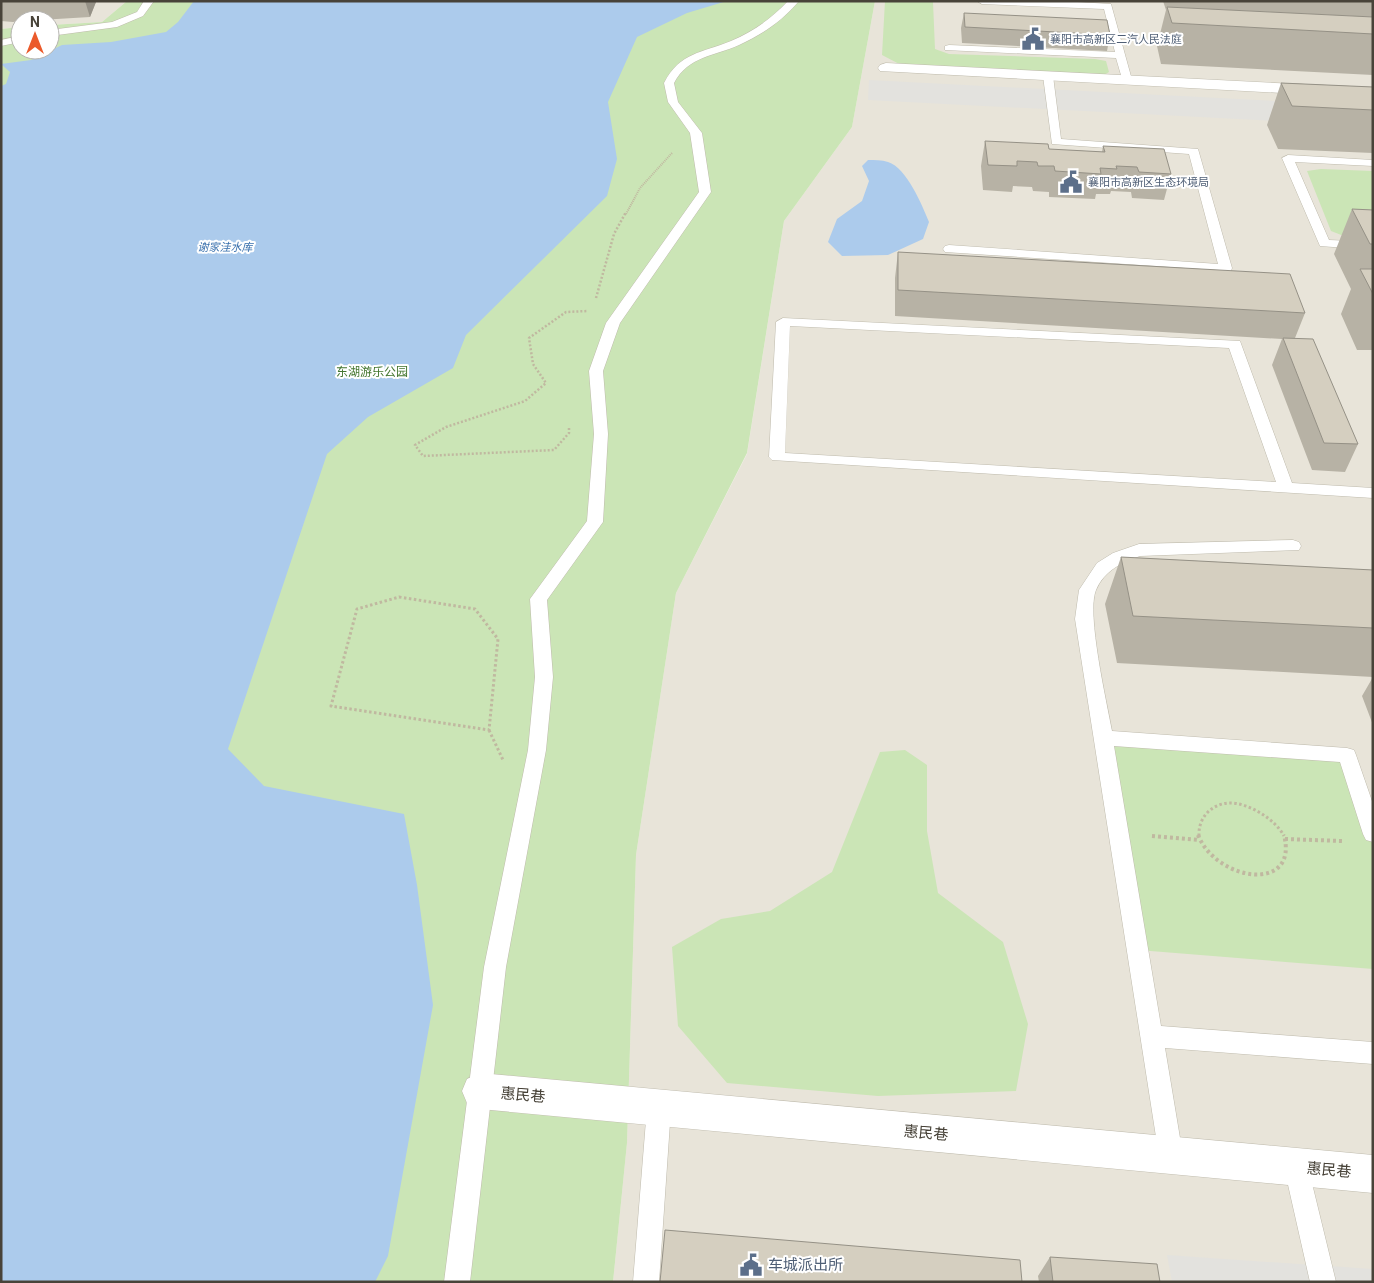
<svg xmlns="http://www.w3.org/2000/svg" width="1374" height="1283" font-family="Roboto,'Noto Sans SC',sans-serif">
<rect width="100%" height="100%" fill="#f4f2ea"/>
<path fill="#e8e4d9" d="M 1,1 L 127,1 L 102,22 L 50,25 L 50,20 L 20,20 L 20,27 L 1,29 Z
M 875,1 L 1373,1 L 1373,1282 L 613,1282 L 627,1143 L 636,855 L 676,593 L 747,454 L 784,221 L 852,127 Z"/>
<path fill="#cbe5b6" d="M 127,1 L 875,1 L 852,127 L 784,221 L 747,453 L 676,593 L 636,855 L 627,1143 L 613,1282 L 1,1282 L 1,29 L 20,27 L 20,50 L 50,50 L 50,25 L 102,22 Z
M 885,1 L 935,1 L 933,2 L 935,49 L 949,54 L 1095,59 L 1106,61 L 1109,72 L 1104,75 L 903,66 L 882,55 Z
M 1321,169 L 1373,171 L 1373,241 L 1354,240 L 1331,231 L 1307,171 Z
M 1103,738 L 1347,755 L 1373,834 L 1373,969 L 1138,950 Z
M 905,750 L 927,765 L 927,831 L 938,893 L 1003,942 L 1028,1024 L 1016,1091 L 878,1096 L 727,1083 L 678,1026 L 672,947 L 721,919 L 770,911 L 832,872 L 880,752 Z"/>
<path fill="#e3e2de" d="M 869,80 L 1373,106 L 1373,126 L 868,100 Z
M 1167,1255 L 1373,1269 L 1373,1282 L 1172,1282 Z"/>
<path fill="#accbec" d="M 194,1 L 727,1 L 687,13 L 637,37 L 608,102 L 617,159 L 607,196 L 466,335 L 453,368 L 368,417 L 327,454 L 228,749 L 264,786 L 404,814 L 417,885 L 433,1005 L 388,1256 L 375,1282 L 1,1282 L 1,86 L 6,84 L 10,72 L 1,64 L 31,60 L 62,45 L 111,42 L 166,32 L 178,22 Z
M 868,160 C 874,160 882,160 888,162 C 907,168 922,205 929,222 L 923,239 L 888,255 L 842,256 L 828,242 L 837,219 L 862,201 L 869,181 L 862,166 Z"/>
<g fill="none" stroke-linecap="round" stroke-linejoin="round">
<defs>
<path id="service" d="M 144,1 L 154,1 L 143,16 L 117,27 L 50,36 L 50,30 L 112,22 L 137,12 Z
M 788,1 L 799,1 C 782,21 763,34 739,45 C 715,56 688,56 674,83 L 678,102 L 702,133 L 711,192 L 620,323 L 603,371 L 608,434 L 603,522 L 547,600 L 553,677 L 546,750 L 506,967 L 470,1282 L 444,1282 L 484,967 L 528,750 L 535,677 L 530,599 L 587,521 L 594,434 L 589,371 L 606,323 L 699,192 L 690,133 L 668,102 L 664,83 C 680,52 702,53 731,41 C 754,31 771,19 788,1 Z
M 977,1 L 1060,1 L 1111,4 L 1132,80 L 1131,82 L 1123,82 L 1116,58 L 945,50 L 945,46 L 949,45 L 1115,52 L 1104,9 L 982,4 Z
M 20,36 L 20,42 L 1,46 L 1,40 Z
M 1048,73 L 1053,76 L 1061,139 L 1198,149 L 1232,268 L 1231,271 L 945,252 L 943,249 L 945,246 L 949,245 L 1218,264 L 1189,154 L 1052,144 L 1043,76 Z
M 1288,155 L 1373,160 L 1373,166 L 1295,162 L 1329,240 L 1373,242 L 1373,250 L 1320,246 L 1282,158 Z
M 783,318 L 1240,341 L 1292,483 L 1373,488 L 1373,498 L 772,460 L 769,457 L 776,322 ZM 790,326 L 1229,348 L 1276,482 L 785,453 Z
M 1293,540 L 1299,542 L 1301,546 L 1299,550 L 1140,556 C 1122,562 1104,571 1096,590 C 1086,613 1107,703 1112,731 L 1347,748 L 1354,750 L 1356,755 L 1373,804 L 1373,842 L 1366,840 L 1363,834 L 1340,762 L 1114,746 L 1161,1026 L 1373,1042 L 1373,1064 L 1165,1048 L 1183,1156 L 1179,1164 L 1171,1168 L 1163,1164 L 1159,1156 L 1075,619 L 1079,590 L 1097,563 L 1113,553 L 1139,544 Z
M 659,1097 L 667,1100 L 671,1108 L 659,1282 L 633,1282 L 647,1108 L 651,1100 Z
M 1296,1155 L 1305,1158 L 1308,1167 L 1336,1282 L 1310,1282 L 1284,1167 L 1287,1158 Z"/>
<path id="minor" d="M 886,63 L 1373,88 L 1373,98 L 880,71 L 878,68 L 880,65 Z
M 480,1073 L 1373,1155 L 1373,1193 L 480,1109 L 467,1103 L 462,1091 L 467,1079 Z"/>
</defs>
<use href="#service" stroke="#bfbbad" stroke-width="1"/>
<use href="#minor" stroke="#bfbbad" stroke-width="1"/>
<path stroke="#c0b8a0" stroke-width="2" stroke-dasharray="1 1" stroke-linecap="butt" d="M 626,214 L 640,188 L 672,153"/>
<path stroke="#c0b8a0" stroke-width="2.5" stroke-dasharray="2 2" stroke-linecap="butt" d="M 596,298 L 614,234 L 626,212
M 569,428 L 569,433 L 554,450 L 423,456 L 415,445 L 446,427 L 525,401 L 546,383 L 533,364 L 529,338 L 566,312 L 588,311"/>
<path stroke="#c0b8a0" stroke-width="3" stroke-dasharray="2.5 2.5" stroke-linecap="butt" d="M 399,597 L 475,609 L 498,639 L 489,730 L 331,706 L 357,609 Z
M 489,730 L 503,760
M 1199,836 C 1198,818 1211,804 1229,803 C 1248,802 1276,820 1284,836"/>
<path stroke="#c0b8a0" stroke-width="4" stroke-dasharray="3 3" stroke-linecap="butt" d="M 1198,835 C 1217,882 1299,893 1284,835
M 1152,836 L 1199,840
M 1285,839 L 1342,841"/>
<use href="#service" fill="#fff" fill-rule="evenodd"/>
<use href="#minor" fill="#fff" fill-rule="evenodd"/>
</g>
<path fill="#b7b2a5" d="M 1,1 L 96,1 L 96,2 L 90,17 L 40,20 L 20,20 L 20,21 L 13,22 L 1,21 Z
M 1163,1 L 1373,1 L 1373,75 L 1161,64 L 1157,46 L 1166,10 Z
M 964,13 L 1110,35 L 1107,51 L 962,43 L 961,28 Z
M 1281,83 L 1373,87 L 1373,153 L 1278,149 L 1267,125 Z
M 985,141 L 1049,149 L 1102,152 L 1103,146 L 1171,174 L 1164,200 L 1132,198 L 1131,192 L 1111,191 L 1110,194 L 1096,194 L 1095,199 L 1049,197 L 1049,192 L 1033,191 L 1032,187 L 1013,186 L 1012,192 L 983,190 L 981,166 Z
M 1352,209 L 1373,210 L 1373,350 L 1357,350 L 1341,314 L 1351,289 L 1334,254 Z
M 898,252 L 1305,313 L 1295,338 L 1358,444 L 1345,472 L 1312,470 L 1272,365 L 1282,339 L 895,316 L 895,278 Z
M 1121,557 L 1373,570 L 1373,677 L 1117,663 L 1105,604 Z
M 1373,677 L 1373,725 L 1362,696 Z
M 1050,1257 L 1160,1282 L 1039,1282 L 1038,1276 Z"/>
<path fill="#959186" d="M 85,1 L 96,1 L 96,2 L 90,17 Z"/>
<path fill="#d5cfc0" stroke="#959186" d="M 1167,7 L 1373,17 L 1373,34 L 1172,23 Z
M 964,13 L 1107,20 L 1110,35 L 965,27 Z
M 1281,83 L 1373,87 L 1373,110 L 1292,106 Z
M 985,141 L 1048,144 L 1049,149 L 1105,152 L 1103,146 L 1164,149 L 1171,174 L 1139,172 L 1137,167 L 1116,166 L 1117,169 L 1100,168 L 1101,174 L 1055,171 L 1054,166 L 1038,166 L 1037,162 L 1017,161 L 1017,166 L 988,165 Z
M 1352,209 L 1373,210 L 1373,244 L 1370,244 Z
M 898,252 L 1290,274 L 1305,313 L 898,290 Z
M 1360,269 L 1373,269 L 1373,294 Z
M 1283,338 L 1313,339 L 1358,444 L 1324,443 Z
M 1121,557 L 1373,570 L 1373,628 L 1133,616 Z
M 665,1230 L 1020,1260 L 1022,1282 L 660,1282 Z
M 1050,1257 L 1157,1264 L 1160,1282 L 1053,1282 Z"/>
<defs>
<symbol id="civic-bare" viewBox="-9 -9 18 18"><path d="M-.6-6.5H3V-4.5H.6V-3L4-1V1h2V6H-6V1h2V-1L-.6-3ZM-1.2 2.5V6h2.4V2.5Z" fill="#5c6f8a" stroke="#fff" stroke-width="2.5" paint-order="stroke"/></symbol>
</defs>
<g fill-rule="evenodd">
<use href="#civic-bare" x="1017" y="23" width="32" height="32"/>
<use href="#civic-bare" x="1055" y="166" width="32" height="32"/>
<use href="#civic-bare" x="735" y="1249" width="32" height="32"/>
</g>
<g text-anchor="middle" stroke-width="4" stroke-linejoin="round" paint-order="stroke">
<g font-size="11" fill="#4e5e75" stroke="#fff" text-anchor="start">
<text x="1050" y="43">襄阳市高新区二汽人民法庭</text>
<text x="1088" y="186">襄阳市高新区生态环境局</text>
</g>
<g font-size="11" font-style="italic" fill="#3970ad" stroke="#fff">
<text x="225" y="251">谢家洼水库</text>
</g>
<g font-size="12" fill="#43762f" stroke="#fff">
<text x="372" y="376">东湖游乐公园</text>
</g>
<g font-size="15" fill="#484339" stroke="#fff">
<text transform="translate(523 1095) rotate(5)" y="5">惠民巷</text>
<text transform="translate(926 1133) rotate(5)" y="5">惠民巷</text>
<text transform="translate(1329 1170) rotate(5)" y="5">惠民巷</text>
</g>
<g font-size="15" fill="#4e5e75" stroke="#fff" text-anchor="start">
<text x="768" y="1270">车城派出所</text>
</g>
</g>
<rect width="1374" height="1283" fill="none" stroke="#484339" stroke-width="5"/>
<g transform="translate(35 35)"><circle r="24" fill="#ffffff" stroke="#b6b4b0"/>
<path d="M0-4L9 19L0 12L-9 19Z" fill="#eb5a2b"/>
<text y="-8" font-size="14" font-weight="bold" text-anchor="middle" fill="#484339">N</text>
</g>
</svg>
